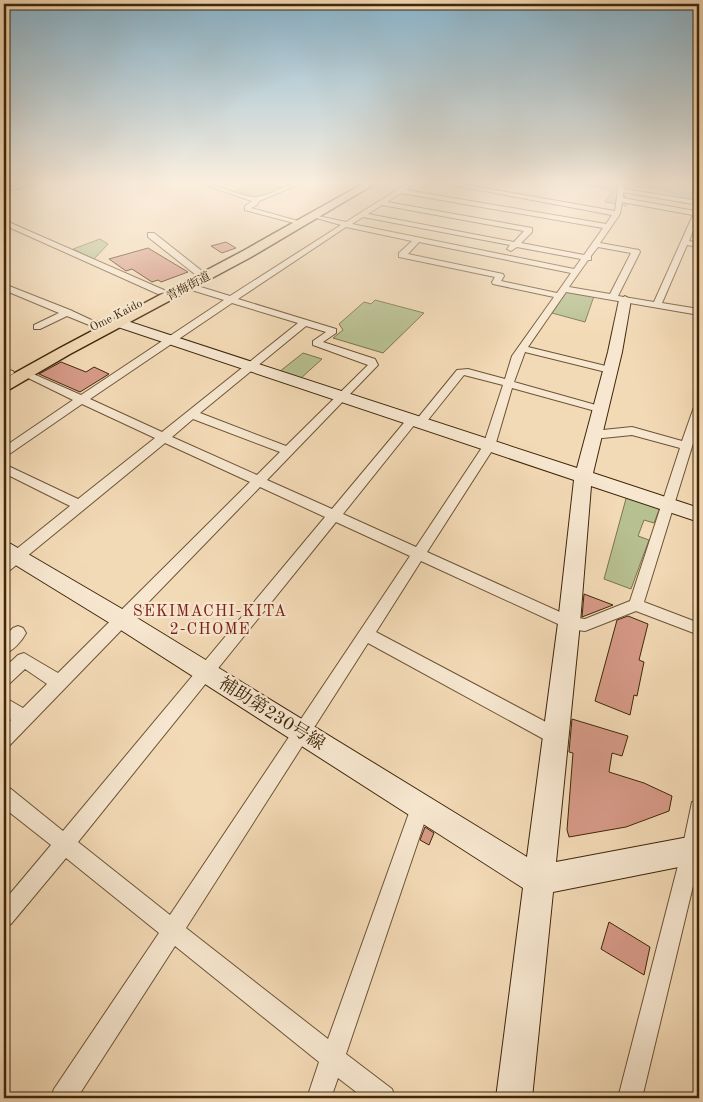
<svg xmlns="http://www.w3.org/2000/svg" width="703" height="1102" font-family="'Old Standard TT','Noto Serif JP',serif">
<rect width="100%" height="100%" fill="#f3dab6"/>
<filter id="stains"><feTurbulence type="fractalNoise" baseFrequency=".004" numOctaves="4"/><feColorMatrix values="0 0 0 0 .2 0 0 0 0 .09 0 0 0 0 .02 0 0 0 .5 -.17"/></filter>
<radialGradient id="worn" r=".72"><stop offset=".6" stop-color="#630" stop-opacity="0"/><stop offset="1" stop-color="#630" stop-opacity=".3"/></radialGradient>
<path fill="#b7c091" stroke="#7b744d" d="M 253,183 L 265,183 L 284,188 L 259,198 L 235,191 Z
M 580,183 L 617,183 L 618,194 L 626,196 L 629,203 L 626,206 L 605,202 L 611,192 L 609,190 Z
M 630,183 L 699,183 L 699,199 L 661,187 Z
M 100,239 L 108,244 L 94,259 L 73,249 Z
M 567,291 L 594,296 L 585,322 L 552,313 Z
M 375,300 L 424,313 L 383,353 L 333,338 L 343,330 L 339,324 L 364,302 L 371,304 Z
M 303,353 L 322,359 L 300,379 L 279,372 Z
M 627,495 L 657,505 L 659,510 L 654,523 L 644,520 L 638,536 L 649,540 L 631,589 L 604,579 Z"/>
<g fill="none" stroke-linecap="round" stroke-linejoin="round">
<path fill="#9bbbae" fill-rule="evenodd" d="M 620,183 L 659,184 L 699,197 L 699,203 L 658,190 L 625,186 Z"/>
</g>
<path fill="#d79a88" stroke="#3f2709" d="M 226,242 L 236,248 L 222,253 L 211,246 Z
M 148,248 L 188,272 L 161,282 L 158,280 L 152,282 L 132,269 L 126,271 L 109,259 Z
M 61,362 L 86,372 L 94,367 L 109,374 L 80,392 L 39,374 Z
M 584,594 L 613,605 L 582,617 Z
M 628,616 L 648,624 L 639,660 L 644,662 L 637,696 L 634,695 L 630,715 L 595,701 L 617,620 Z
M 572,719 L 628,736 L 622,756 L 612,753 L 609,772 L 644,783 L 672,796 L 669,811 L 626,827 L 569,837 L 567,830 L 573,753 L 569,752 Z
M 425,827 L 434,833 L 429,845 L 420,840 Z
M 609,922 L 650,947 L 644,975 L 601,949 Z"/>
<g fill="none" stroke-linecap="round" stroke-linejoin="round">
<defs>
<path id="street" d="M 28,183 L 40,183 L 4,192 L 4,188 Z
M 199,183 C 216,183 245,199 257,197 C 273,195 285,183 302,183 L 259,201 L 257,205 L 251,208 L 298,221 L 294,223 L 245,210 L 245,206 L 252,201 Z
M 408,183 L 415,183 L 406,190 L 606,224 L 612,215 L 442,183 L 455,183 L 615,211 L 619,183 L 623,183 L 624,189 L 699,201 L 699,205 L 623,192 L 623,198 L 695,211 L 699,207 L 699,216 L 689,241 L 699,243 L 699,247 L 687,245 L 662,303 L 699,309 L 699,315 L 566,292 L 528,347 L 614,368 L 615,370 L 610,373 L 525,352 L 514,382 L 603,407 L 604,409 L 599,412 L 512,388 L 495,446 L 427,552 L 571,617 L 585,619 L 630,601 L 680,448 L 632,435 L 593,439 L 587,435 L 593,431 L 632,427 L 682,441 L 694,407 L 699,404 L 699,424 L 644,602 L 699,623 L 699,635 L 636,611 L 585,631 L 569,629 L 421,561 L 376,632 L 561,730 L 564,736 L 561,742 L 555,744 L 549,742 L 368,643 L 186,928 L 328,1039 L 414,799 L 421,797 L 428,799 L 430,806 L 346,1054 L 392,1089 L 395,1098 L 364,1098 L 338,1078 L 331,1098 L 307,1098 L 319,1062 L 175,946 L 77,1098 L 51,1098 L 54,1089 L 159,933 L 66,858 L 11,924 L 4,927 L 4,901 L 51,845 L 4,808 L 4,787 L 11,789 L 63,831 L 325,517 L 260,487 L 10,745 L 4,747 L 4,727 L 11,720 L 4,715 L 4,697 L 23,708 L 47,684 L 25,669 L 10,683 L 4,685 L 4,668 L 18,655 L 24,653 L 58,673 L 250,482 L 165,443 L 9,571 L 4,572 L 4,559 L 70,506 L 4,473 L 4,464 L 78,499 L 155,438 L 82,404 L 8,455 L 4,456 L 4,447 L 73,400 L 20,374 L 25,371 L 29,372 L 81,395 L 224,300 L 185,288 L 185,284 L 191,284 L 230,296 L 341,225 L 313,217 L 313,215 L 346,222 ZM 401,193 L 603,228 L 584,255 L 521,243 L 532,232 L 532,228 L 387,202 ZM 622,202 L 693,215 L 654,302 L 618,296 L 640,252 L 639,250 L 600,243 L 620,214 ZM 382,205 L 524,231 L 514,242 L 368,214 ZM 363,217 L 510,245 L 507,249 L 511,251 L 517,247 L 581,259 L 574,269 L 352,224 ZM 346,227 L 412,241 L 399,253 L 399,257 L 495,277 L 492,282 L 493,284 L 554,297 L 512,356 L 505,379 L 468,369 L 457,370 L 417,419 L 412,417 L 408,418 L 332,509 L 267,480 L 378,365 L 375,359 L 323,342 L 336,333 L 336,329 L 238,299 ZM 419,242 L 571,273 L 557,293 L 501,281 L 504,276 L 503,274 L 408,254 ZM 598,247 L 631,253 L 610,294 L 569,287 L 588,260 L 591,260 L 591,256 ZM 232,303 L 298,323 L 162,432 L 90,399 ZM 306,326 L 326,332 L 313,341 L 313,345 L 368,365 L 286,446 L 200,413 ZM 464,375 L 503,385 L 483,446 L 416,547 L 343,514 L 415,424 L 420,426 L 424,425 ZM 193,419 L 280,452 L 257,475 L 172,437 ZM 336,522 L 410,556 L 170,915 L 78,842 Z
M 4,220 L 164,290 L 165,292 L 158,294 L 4,225 Z
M 148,233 L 154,233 L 202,271 L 202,275 L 196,275 L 148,237 Z
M 4,284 L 70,310 L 102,325 L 97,328 L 94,327 L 67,316 L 40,329 L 34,329 L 34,325 L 59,313 L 4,290 Z
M 4,369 L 13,371 L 14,373 L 9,376 L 4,375 Z
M 18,626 L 23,628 L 26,633 C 22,641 13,651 4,654 L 4,637 L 13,628 Z
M 699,800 L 699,861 L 642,1098 L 618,1098 L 682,850 L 692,802 Z"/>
<path id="secondary" d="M 625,296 L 631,300 L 622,352 L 593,473 L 699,508 L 699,522 L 591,486 L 580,623 L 556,862 L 699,835 L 699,863 L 553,892 L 532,1098 L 496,1098 L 523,888 L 113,625 L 4,558 L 4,542 L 11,544 L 129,613 L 527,857 L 558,623 L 574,480 L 118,327 L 97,329 L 90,325 L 97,321 L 124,320 L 577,468 L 608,352 L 619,300 Z"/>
<path id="primary" d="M 364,183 L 376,183 L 251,257 L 70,354 L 10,389 L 4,391 L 4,379 L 60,348 L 243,251 Z"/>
</defs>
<use href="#street" stroke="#6c5434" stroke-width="2"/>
<use href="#secondary" stroke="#3f2709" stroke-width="2"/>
<use href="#primary" stroke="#3f2709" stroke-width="3"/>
<use href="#street" fill="#f7e7d0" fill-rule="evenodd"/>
<use href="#secondary" fill="#f7e7d0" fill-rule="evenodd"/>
<use href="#primary" fill="#f3dab6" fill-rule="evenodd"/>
</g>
<linearGradient id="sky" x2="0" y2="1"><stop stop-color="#89b7d1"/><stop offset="0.54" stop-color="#faeede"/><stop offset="1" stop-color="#faeede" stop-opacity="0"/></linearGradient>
<rect width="703" height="337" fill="url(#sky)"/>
<g text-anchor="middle" stroke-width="4.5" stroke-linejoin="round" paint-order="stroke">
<g font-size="12" fill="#3f2709" stroke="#f7e7d0">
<text transform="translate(188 286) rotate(-28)" y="4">青梅街道</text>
<text transform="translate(116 315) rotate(-27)" y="4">Ome Kaido</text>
</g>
<g font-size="16" letter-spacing="1" fill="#7a1f14" stroke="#f7e7d0">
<text x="210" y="616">SEKIMACHI-KITA<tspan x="210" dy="18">2-CHOME</tspan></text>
</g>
<g font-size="18" fill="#3f2709" stroke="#f7e7d0">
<text transform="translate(272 713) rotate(32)" y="6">補助第230号線</text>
</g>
</g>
<rect width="703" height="1102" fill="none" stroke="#f3dab6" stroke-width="20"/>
<rect x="5" y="5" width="693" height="1092" fill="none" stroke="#3f2709" stroke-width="2.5"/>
<rect x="10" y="10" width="683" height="1082" fill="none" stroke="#3f2709"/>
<rect width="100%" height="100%" filter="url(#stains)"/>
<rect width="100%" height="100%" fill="url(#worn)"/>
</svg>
